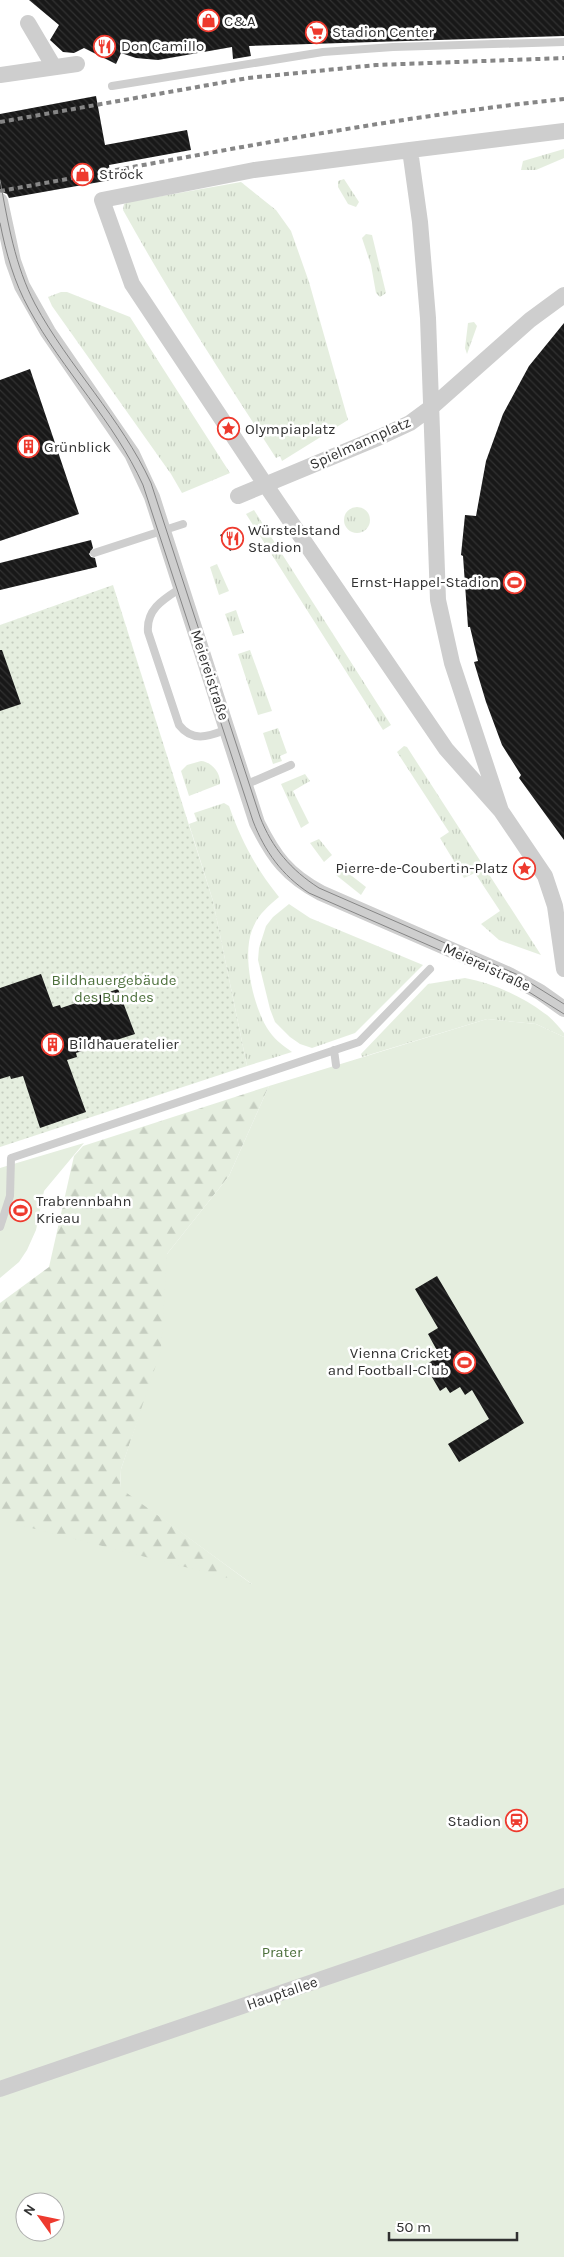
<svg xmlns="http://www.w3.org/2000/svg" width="564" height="2257" font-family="Karla,sans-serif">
<defs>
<pattern id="grass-tufts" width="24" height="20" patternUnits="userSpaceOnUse" patternTransform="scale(1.25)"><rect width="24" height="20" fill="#e5eedf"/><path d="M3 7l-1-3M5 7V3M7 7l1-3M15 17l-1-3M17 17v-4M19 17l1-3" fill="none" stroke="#c5cdc0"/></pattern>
<pattern id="forest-firs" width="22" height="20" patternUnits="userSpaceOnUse" patternTransform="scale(1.25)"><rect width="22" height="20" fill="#e5eedf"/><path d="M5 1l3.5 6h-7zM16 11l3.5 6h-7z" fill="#c5cdc0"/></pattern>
<pattern id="garden-dots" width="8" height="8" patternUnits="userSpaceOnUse" patternTransform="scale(1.25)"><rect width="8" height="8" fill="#e5eedf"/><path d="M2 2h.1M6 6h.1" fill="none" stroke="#c5cdc0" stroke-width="1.8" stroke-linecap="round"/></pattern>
<pattern id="building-back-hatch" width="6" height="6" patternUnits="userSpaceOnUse" patternTransform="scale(1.25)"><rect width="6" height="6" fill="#181818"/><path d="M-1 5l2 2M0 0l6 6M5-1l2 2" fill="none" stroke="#313131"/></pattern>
</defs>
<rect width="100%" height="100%" fill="#fff"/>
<path fill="url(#grass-tufts)" d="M 564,149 L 564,158 L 536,170 L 521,170 L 523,161 Z
M 344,179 L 359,202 L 356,207 L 348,204 L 338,187 L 338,181 Z
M 241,182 L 276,210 L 291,231 L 309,282 L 348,420 L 282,461 L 280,456 L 276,458 C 223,376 170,295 123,210 L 124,204 L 128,202 Z
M 366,234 L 372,235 L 386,293 L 380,297 L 376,293 L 371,265 L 362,238 Z
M 61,292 L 67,292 L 130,317 L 230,473 L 182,493 L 171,474 L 52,306 L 48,297 Z
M 474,322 L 477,326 L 467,354 L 465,348 L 468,323 Z
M344 520a13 13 0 1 1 26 0a13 13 0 1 1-26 0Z
M 254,510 L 391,725 L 383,730 L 246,514 Z
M 217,564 L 229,591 L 219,595 L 210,567 Z
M 236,610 L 244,633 L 233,636 L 225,614 Z
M 250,650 L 272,711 L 258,715 L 238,654 Z
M 278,728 L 287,753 L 280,756 L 282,761 L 273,764 L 263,733 Z
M 404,746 L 407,747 L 541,955 L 499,940 L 481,924 L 500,911 L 475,873 L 464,878 L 440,838 L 449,832 L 397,752 Z
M 201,761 C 212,762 221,773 220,784 L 189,796 L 181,771 L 187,765 Z
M 305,774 L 310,781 L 293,791 L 309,823 L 301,828 L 281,784 Z
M 224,803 L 229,806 C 241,840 256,869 279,897 C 267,907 257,916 252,930 C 242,956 253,1005 267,1028 C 273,1038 282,1045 292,1052 L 247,1066 L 213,901 L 189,824 L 197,821 L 194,813 Z
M 319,839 L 332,855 L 324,862 L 310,843 Z
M 343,869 L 366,887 L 361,895 L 336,875 Z
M 289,904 L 310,918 L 423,965 L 355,1033 L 312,1048 L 300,1044 L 290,1037 L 275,1022 L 270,1009 L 258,960 L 259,948 L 266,926 L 273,917 Z
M 465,978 C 492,983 522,996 544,1013 C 552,1018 558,1026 564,1033 L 564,1037 L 536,1024 L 487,1019 L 362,1057 L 361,1054 L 428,984 Z"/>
<path fill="url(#forest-firs)" d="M 269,1086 L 229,1176 L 167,1254 L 178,1305 L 121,1469 L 120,1487 L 253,1585 L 0,2052 L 0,1303 L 49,1267 L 74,1156 L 83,1146 Z"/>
<path fill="#e5eedf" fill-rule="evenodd" d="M 487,1019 L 536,1024 L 564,1037 L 564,2257 L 0,2257 L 0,1520 L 252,1584 L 120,1488 L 121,1469 L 161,1350 L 167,1254 L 229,1176 L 269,1086 ZM 25,2202 L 55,2202 L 55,2232 L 25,2232 Z
M 84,1143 L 44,1191 L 36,1230 L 27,1250 L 19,1262 L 0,1278 L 0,1168 Z"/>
<path fill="url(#garden-dots)" d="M 113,585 L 213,901 L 247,1066 L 0,1147 L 0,625 Z"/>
<path fill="url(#building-back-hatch)" d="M 29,0 L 564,0 L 564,36 L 249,46 L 251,56 L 233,59 L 232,47 L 158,60 L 136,58 L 121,53 L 116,64 L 84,48 L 74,53 L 63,52 L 50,40 L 59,25 Z
M 96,96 L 105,145 L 187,130 L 191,150 L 109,165 L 111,180 L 9,198 L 7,194 L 0,191 L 0,114 Z
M 564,323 L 564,840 L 519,778 L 521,775 L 502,745 L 486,702 L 474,662 L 478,661 L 470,627 L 468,627 L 463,556 L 461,555 L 465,515 L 476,516 L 486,461 L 503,414 L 529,366 Z
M 30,369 L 79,514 L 0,541 L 0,380 Z
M 233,528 L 243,543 L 230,551 L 220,535 Z
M 91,540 L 93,548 L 89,554 L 91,557 L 95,558 L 97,567 L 0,590 L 0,563 Z
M 0,650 L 2,650 L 21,704 L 0,711 Z
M 41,974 L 53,1007 L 60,1005 L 61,1008 L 118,989 L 135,1034 L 76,1053 L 77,1057 L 67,1060 L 86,1112 L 40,1128 L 23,1076 L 11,1079 L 10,1076 L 0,1079 L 0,988 Z
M 437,1276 L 524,1423 L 459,1462 L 448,1444 L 489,1419 L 472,1390 L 465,1395 L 460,1387 L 450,1393 L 446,1387 L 440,1391 L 425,1365 L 440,1356 L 428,1334 L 438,1328 L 415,1289 Z"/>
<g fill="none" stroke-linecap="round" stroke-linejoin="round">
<path stroke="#cecece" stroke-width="8" d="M 112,86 L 323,52 L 393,47 L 564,42
M 94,553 L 183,524
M 181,588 C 164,599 146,609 148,632 L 179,725 C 193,743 209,736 228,729
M 245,785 L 291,765
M 334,1050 L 336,1065
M 0,1227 L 10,1196 L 11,1158 L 359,1042 L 430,969"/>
<path stroke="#cecece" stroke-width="16" d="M 28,23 L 54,67
M 0,75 L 77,64
M 410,150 L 564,131
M 0,201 L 13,261 L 22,286 L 48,332 L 132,454 L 152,497 L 257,823 C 274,857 287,875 321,893 L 509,975 L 540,992 L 564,1009
M 238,496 L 380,437 L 410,423 L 433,406 L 530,320 L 564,295
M 501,811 L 446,749 L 265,484 L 132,284 L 102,200 L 254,170 L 410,150 L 420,222 L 428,318 L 438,600 L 452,663 L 501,811 L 545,876 L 555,906 L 564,969
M 0,2089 L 564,1896"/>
<path stroke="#868686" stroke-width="1" d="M 0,180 C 8,223 15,266 35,304 C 69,367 121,418 151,483 L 260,817 C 272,848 291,870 319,888 L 516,974 L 564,1004
M 0,223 C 6,253 14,282 29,309 C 63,371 114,421 143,485 L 253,821 C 265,852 282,875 309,893 L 513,982 L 564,1014"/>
<path stroke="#868686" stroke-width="4" stroke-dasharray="5 4" stroke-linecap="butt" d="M 0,122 L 248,78 L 376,65 L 564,58
M 0,191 C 188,158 374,119 564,99"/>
</g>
<defs>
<symbol id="shop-ring" viewBox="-11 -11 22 22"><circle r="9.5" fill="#fff" stroke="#ee3a2e" stroke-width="1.5"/><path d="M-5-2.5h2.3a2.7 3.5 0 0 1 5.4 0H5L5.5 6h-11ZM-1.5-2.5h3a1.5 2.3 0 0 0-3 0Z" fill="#ee3a2e"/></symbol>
<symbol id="supermarket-ring" viewBox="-11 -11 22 22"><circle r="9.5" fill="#fff" stroke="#ee3a2e" stroke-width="1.5"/><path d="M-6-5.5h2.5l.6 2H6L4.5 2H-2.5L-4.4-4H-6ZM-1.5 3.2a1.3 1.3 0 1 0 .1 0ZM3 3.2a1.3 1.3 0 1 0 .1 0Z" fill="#ee3a2e"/></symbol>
<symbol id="restaurant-ring" viewBox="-11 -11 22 22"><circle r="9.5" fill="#fff" stroke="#ee3a2e" stroke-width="1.5"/><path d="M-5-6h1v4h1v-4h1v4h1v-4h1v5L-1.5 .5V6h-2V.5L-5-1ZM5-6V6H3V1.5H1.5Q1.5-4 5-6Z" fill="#ee3a2e"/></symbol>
<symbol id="sight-ring" viewBox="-11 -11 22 22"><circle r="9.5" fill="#fff" stroke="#ee3a2e" stroke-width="1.5"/><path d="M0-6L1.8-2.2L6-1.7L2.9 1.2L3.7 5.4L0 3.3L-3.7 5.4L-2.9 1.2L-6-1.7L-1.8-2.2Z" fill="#ee3a2e"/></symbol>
<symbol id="building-ring" viewBox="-11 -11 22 22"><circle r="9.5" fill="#fff" stroke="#ee3a2e" stroke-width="1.5"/><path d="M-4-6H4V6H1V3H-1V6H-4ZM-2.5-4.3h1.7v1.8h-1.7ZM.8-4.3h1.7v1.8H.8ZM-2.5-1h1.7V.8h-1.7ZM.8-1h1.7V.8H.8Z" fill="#ee3a2e"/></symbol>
<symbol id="stadium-ring" viewBox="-11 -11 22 22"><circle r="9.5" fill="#fff" stroke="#ee3a2e" stroke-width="1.5"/><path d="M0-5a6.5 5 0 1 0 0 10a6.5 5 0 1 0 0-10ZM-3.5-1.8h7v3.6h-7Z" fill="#ee3a2e"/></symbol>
<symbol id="station-ring" viewBox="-11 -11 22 22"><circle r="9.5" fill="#fff" stroke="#ee3a2e" stroke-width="1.5"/><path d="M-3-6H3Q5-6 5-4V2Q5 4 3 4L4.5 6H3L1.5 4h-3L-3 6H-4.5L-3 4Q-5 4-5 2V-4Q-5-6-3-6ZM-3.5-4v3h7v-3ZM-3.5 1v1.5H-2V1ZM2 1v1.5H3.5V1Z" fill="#ee3a2e"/></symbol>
</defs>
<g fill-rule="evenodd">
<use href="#shop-ring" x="196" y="8" width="25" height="25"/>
<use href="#supermarket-ring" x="304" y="20" width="25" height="25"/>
<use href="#restaurant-ring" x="92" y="34" width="25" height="25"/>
<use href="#shop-ring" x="70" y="162" width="25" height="25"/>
<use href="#sight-ring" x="216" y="416" width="25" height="25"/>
<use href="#building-ring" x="16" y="434" width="25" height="25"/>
<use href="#restaurant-ring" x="220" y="526" width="25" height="25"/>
<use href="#stadium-ring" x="502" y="570" width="25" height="25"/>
<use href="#sight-ring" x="512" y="856" width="25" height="25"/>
<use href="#building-ring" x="40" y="1032" width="25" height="25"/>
<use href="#stadium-ring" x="8" y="1198" width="25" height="25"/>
<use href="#stadium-ring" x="452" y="1350" width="25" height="25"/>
<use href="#station-ring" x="504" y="1808" width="25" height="25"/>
</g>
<g text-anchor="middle" stroke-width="5" stroke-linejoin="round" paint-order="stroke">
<g font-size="15" fill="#313131" stroke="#fff" text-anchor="start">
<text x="224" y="26">C&amp;A</text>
<text x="332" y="37">Stadion Center</text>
<text x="121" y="51">Don Camillo</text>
<text x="99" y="179">Ströck</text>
<text x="245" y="434">Olympiaplatz</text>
<text x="44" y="452">Grünblick</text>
<text x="248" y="535">Würstelstand<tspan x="248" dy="17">Stadion</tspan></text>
<text x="499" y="587" text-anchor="end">Ernst-Happel-Stadion</text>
<text x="508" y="873" text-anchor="end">Pierre-de-Coubertin-Platz</text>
<text x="69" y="1049">Bildhaueratelier</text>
<text x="36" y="1206">Trabrennbahn<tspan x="36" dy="17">Krieau</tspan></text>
<text x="449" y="1358" text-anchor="end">Vienna Cricket<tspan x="449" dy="17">and Football-Club</tspan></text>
<text x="501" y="1826" text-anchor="end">Stadion</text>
</g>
<g font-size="15" fill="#313131" stroke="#fff">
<text transform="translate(360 443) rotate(-24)" y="5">Spielmannplatz</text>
<text transform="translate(210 675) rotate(72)" y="5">Meiereistraße</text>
<text transform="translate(487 967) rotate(25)" y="5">Meiereistraße</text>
<text transform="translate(282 1993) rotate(-19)" y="5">Hauptallee</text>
</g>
<g font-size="15" fill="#4d703c" stroke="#fff">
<text x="114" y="985">Bildhauergebäude<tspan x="114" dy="17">des Bundes</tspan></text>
<text x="282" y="1957">Prater</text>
</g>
</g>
<g transform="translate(40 2217) rotate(303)"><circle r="24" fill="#ffffff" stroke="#adadad"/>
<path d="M0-4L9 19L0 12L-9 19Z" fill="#ee3a2e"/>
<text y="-8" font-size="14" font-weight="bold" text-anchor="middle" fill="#313131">N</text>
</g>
<path d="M389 2232v8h128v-8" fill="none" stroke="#313131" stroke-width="2.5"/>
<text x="396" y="2232" font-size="15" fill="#313131" stroke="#ffffff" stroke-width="4" paint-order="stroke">50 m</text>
</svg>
